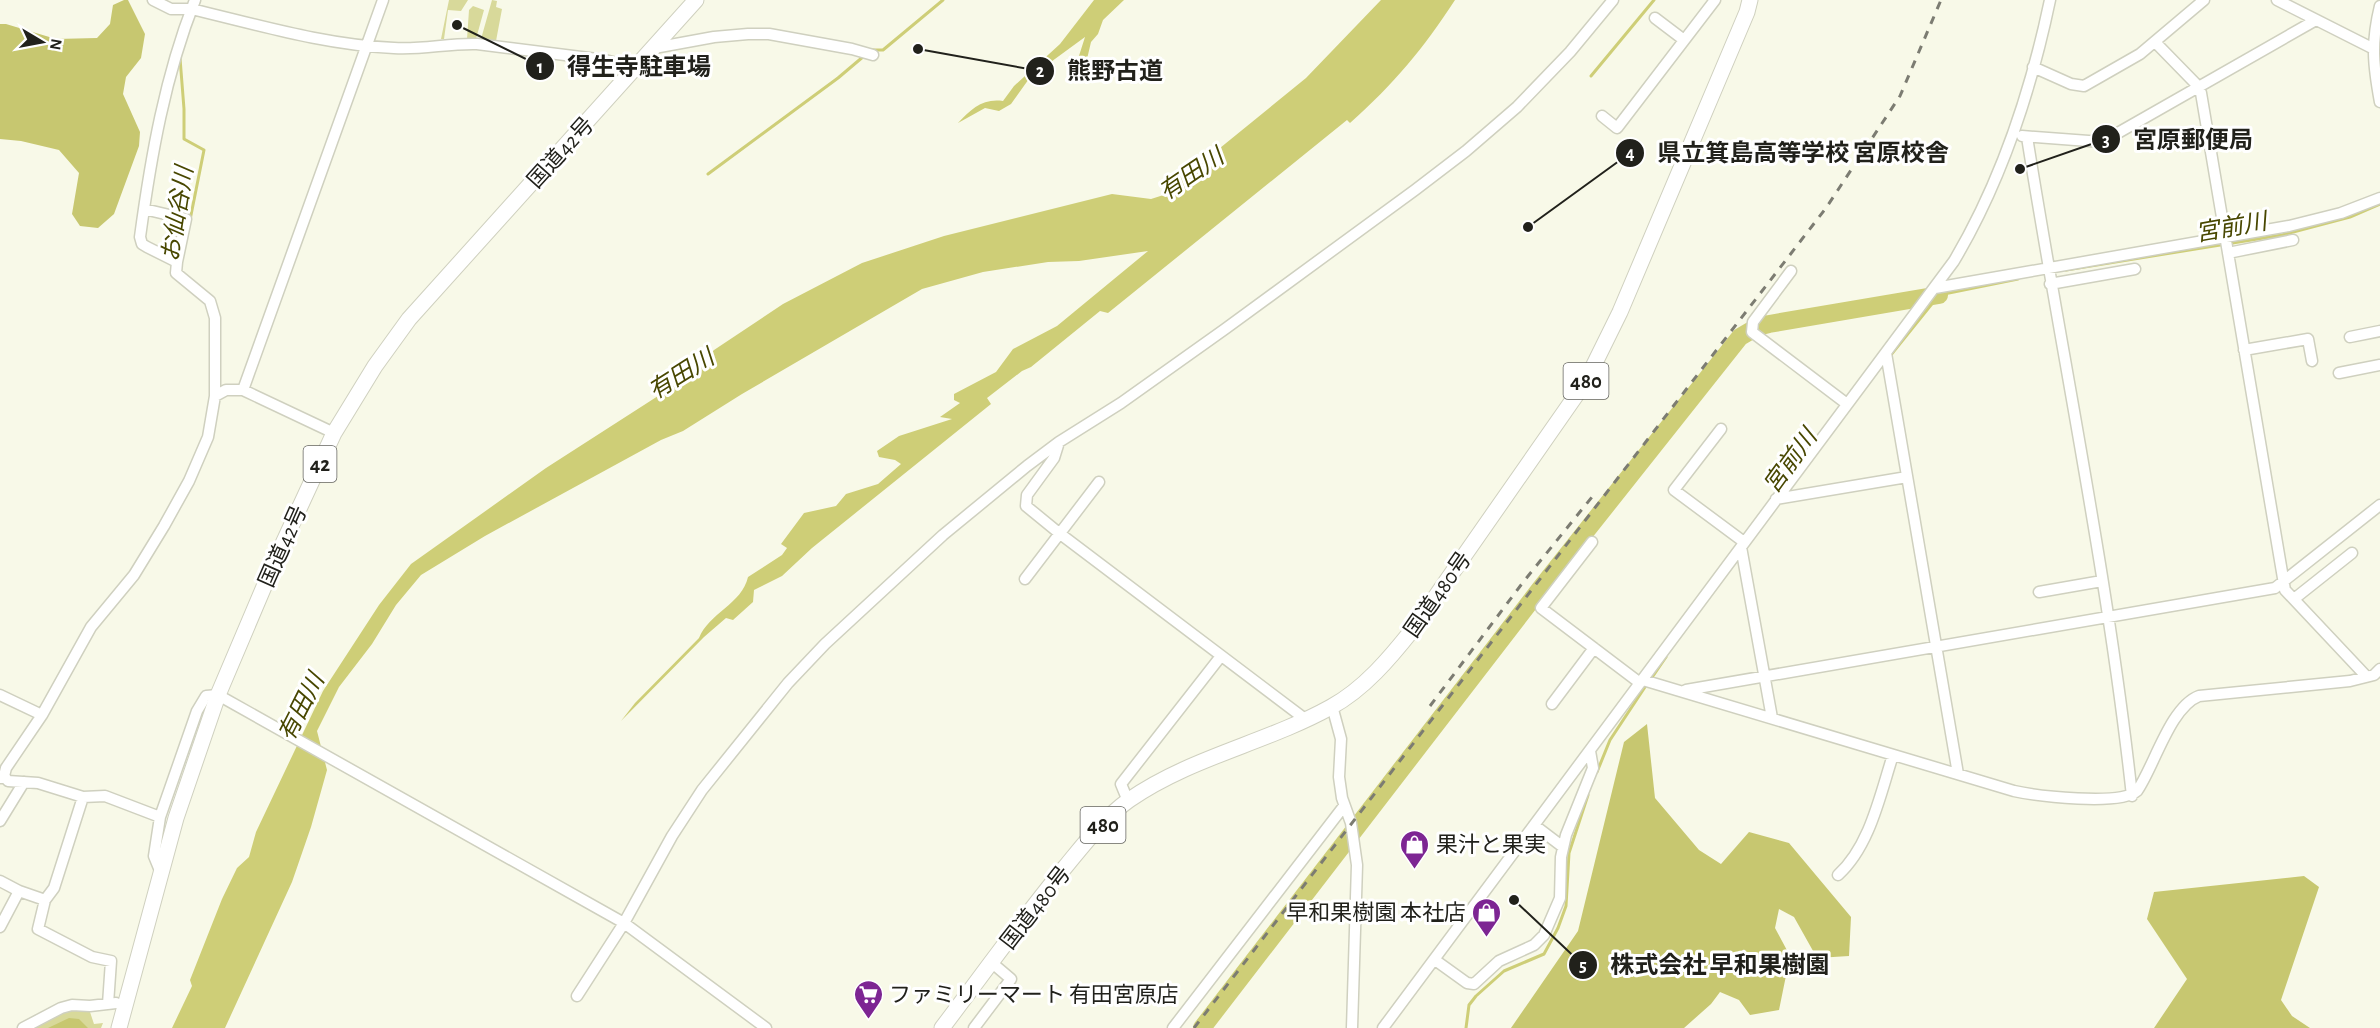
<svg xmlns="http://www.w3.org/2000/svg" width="2380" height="1028" font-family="'Alegreya Sans','Noto Sans JP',sans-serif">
<rect width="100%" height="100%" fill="#f8f9e8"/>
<path fill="#d8d99a" d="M 449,0 L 468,0 L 461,11 L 448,10 L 444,39 L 441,39 Z
M 492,0 L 497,1 L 496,7 L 502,9 L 496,41 L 481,39 Z
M 473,6 L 484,10 L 476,39 L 467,39 L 469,10 Z
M 89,1009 L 94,1024 L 103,1023 L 101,1028 L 35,1028 L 69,1010 Z"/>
<path fill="#c7c770" d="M 124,0 L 128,0 L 145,34 L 141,58 L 126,77 L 123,94 L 140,132 L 139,146 L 114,214 L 98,228 L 80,226 L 72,214 L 79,173 L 59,150 L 21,141 L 0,139 L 0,24 L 6,24 L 56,39 L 97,38 L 110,24 L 113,5 Z
M 1647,724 L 1655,798 L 1699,850 L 1721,864 L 1749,832 L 1789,843 L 1851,917 L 1849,956 L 1817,958 L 1794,917 L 1779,909 L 1775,928 L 1790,956 L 1779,1010 L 1750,1015 L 1739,1000 L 1720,992 L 1711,1004 L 1684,1028 L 1511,1028 L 1578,931 L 1624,742 Z
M 2304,876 L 2319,887 L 2281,1000 L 2292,1016 L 2310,1028 L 2154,1028 L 2187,979 L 2147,919 L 2154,892 Z
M 69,1018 L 79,1019 L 88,1028 L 48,1028 Z"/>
<path fill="#cece77" d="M 1094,0 L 1124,0 L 1103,20 L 1098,34 L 1091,42 L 1084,72 L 1071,81 L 1085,37 L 1044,67 L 1036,69 L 1011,104 L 999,111 L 985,108 L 958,123 C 971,109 983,98 1003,101 L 1014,86 L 1060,44 Z
M 1381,0 L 1455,0 C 1423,49 1394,84 1350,123 L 1347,120 L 1108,313 L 1100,311 L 1031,367 L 1022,371 L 987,398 L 991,404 L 812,548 L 782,576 L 754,590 L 753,602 L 733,620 L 726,618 L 704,637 L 621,721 L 635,703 L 699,638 C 709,613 742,604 748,577 L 782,555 L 787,548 L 781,544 L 804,513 L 836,506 L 846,494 L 878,484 L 901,464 L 895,460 L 879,457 L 877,451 L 899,436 L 952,419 L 940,417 L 960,403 L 954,400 L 954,394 L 996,372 L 1013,349 L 1057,326 L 1148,251 L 1079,261 L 1048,262 L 983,272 L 922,289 L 742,394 L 683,431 L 661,440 L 485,536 L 421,575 L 396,605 L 372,644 L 339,687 L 317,731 L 327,770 L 311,827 L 292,882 L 225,1028 L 172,1028 L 192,986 L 190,980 L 222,899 L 237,868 L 249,857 L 256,832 L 323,691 L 379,605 L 411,564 L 546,468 L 686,378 L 714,350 L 783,304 L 862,263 L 944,236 L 1112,194 L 1151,199 L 1173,192 L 1174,181 L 1204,161 L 1306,78 Z"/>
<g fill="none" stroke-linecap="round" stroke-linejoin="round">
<path stroke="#cece77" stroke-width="3" d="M 872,50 L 883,50 L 943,0
M 180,58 L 184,109 L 184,139 L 204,150 L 190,220
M 1591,76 L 1654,0
M 708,174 L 838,78 L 864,56
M 2066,270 L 2282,235 L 2350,217 L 2380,204
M 1890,356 L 1939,295 L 2018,279
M 1651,679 L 1666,657
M 1597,772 L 1610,740 L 1647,684
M 1466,1028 L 1469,1005 L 1476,996 L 1504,971 L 1544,954 L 1558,928 L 1566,906 L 1569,853 L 1588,795"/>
<path stroke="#cece77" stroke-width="18" d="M 1202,1028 L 1540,589 L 1740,337 L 1757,327 L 1769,324 L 1939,295"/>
<defs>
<path id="minor" d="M 153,0 L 171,9 L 191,9 C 259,25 325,45 394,48 C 422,50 449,43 477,44 L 605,60 L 636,68
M 2277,0 L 2374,49
M 2380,6 C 2371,43 2373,64 2380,102
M 1655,18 L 1684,40
M 2155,42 L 2196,84 L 2201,93 L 2285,590 L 2366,676
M 654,48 L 714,37 L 748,34 L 769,34 L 852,49 L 873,55
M 2033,67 L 2071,84 L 2084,86 L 2140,54 L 2204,0
M 1602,116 L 1617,128 L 1715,0
M 2022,136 L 2102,142 L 2316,20
M 2027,137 C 2062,357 2108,575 2132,796
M 144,209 L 186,219 L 177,262
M 2228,253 L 2293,240
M 1791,271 L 1753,322 L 1752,332 L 1847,404
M 2050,284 L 2135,269
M 1935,288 L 2289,226 L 2341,213 L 2380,198
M 2350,337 L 2380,331
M 2244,350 L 2308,339 L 2312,361
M 1886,353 L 1958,774
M 2339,373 L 2380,365
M 243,390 L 383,0
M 215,396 L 226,390 L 243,390 L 334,433
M 1721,429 L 1674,490 L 1744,542
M 1059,442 L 1054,458 L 1027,495 L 1026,506 L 1059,533 L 1305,719
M 1776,499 L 1907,477
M 1592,542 L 1541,608 L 1640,683
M 1741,547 L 1772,718
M 1025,579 L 1099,482
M 2039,592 L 2102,581
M 2294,599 L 2352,553
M 1643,680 L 2014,791 C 2037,796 2120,806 2137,791 C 2154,767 2170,707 2199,696 L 2350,681 L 2374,675 L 2380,669
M 1686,690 L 2275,588 L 2380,505
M 0,695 L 42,715
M 1552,704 L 1594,648
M 1332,706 L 1341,739 L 1339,777 L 1342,798 L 1351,823 L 1357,865 L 1352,1028
M 4,776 L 6,768 L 42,715 L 91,627 L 134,575 L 164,526 L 189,481 L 208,437 L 215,396 L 215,318 L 210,301 L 176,273 L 177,262 L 147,247 L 142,244 L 140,237 C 151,156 165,76 195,0
M 1,778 L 4,776 L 8,781 L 38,783 L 83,797
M 1128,801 L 1121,784 L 1221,656
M 0,821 L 24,782
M 1534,825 L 1563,847
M 161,873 L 154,856 L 160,817 L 197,711 L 206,696 L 218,695 L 624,923 L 766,1028
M 1838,875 C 1870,846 1880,795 1893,755
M 0,881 L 19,891 L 45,900
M 0,927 L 19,891
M 1435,960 L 1467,983 L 1474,984 L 1499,961 L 1534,945 L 1544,935 L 1560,898 L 1561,857 L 1566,835 L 1593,768 L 1590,751
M 577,996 L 624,923 L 672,836 L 702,790 L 788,683 L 825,644 L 943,535 L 1027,466 L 1059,442 L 1121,403 L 1225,329 L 1415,190 L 1466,151 L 1517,107 L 1570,52 L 1613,0
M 108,1004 L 111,961 L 92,957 L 38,929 L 45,900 L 54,888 L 83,797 L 105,796 L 160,817
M 23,1028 L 61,1008 L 72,1005 L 90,1006 L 116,1003
M 974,1028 L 1011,979 L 991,962
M 1173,1028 L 1344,806
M 1383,1028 L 1954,261 C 2002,180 2031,91 2050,0"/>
<path id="highway" d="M 119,1028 L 176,818 L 218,695 L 274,563 L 334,433 L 375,366 L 409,319 L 696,0
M 942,1028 C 983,974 1023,918 1066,866 C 1085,843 1105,817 1129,800 C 1191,757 1266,743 1331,707 C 1364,689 1390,658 1413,629 L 1586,381 L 1620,312 L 1747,12 L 1750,0"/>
</defs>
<use href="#minor" stroke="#cfd0bf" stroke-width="13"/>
<use href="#highway" stroke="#cfd0bf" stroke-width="17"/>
<use href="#minor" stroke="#fff" stroke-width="10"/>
<use href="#highway" stroke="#fff" stroke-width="15"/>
<path stroke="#7c7c72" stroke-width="3" stroke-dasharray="8 8" stroke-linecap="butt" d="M 1430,706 L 1524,581 L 1592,497
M 1194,1028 L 1826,208 L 1900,96 L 1941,0"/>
</g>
<defs>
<symbol id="shop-pin" viewBox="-11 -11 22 30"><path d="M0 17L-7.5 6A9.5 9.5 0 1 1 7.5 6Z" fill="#7d2593" stroke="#fff"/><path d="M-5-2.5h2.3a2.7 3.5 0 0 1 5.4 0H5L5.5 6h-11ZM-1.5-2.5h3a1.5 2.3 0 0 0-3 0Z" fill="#fff"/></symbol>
<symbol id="supermarket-pin" viewBox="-11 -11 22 30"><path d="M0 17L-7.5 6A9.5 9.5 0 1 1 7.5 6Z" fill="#7d2593" stroke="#fff"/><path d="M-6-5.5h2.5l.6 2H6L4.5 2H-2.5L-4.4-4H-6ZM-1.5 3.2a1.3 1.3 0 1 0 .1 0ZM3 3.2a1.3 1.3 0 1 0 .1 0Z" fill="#fff"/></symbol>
</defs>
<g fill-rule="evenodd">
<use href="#shop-pin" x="1398" y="828" width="33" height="45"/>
<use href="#shop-pin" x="1470" y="896" width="33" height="45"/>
<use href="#supermarket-pin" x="852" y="978" width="33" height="45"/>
</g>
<g text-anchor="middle" stroke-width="6" stroke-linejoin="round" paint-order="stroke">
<g fill="#fff" stroke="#64645f" stroke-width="1.5">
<rect x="1563.5" y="363" width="45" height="36" rx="4.5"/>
<rect x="303.5" y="446" width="33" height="36" rx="4.5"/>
<rect x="1080.5" y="807" width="45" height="36" rx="4.5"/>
</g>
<g font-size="21" font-weight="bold" fill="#21211b">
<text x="1586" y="388">480</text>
<text x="320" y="471">42</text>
<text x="1103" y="832">480</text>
</g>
<g font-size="22" fill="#21211b" stroke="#fff">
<text transform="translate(560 152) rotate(-48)" y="8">国道42号</text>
<text transform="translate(282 546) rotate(-66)" y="8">国道42号</text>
<text transform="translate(1437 594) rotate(-55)" y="8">国道480号</text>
<text transform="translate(1035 907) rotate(-52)" y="8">国道480号</text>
</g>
<g font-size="22" fill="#21211b" stroke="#fff" text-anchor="start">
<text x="1436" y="852">果汁と果実</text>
<text x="1466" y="920" text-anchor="end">早和果樹園 本社店</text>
<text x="889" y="1002">ファミリーマート 有田宮原店</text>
</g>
<g font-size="24" font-style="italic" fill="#484700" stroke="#fff">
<text transform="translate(1191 174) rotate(-34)" y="8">有田川</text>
<text transform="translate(177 214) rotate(-81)" y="8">お仙谷川</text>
<text transform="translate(2231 227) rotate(-10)" y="8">宮前川</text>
<text transform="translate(681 374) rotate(-32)" y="8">有田川</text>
<text transform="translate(1790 461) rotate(-54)" y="8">宮前川</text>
<text transform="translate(301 707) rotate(-63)" y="8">有田川</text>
</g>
</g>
<path fill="none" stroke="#21211b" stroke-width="2" d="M457 25L540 66M918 49L1040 71M2020 169L2106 139M1528 227L1630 153M1514 900L1583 965"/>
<g fill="#21211b" stroke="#fff" stroke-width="2">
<circle cx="457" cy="25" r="6"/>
<circle cx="918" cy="49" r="6"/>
<circle cx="2020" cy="169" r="6"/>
<circle cx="1528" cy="227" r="6"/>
<circle cx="1514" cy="900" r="6"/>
<circle cx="540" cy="66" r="15"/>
<circle cx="1040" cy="71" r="15"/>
<circle cx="2106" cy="139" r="15"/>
<circle cx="1630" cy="153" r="15"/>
<circle cx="1583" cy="965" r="15"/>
</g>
<g font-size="18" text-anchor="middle" font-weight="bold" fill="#fff">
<text x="540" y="73">1</text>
<text x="1040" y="77">2</text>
<text x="2106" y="146">3</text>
<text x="1630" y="159">4</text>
<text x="1583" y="971">5</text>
</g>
<g font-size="24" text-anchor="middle" font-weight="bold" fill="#21211b" stroke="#fff" stroke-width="6" stroke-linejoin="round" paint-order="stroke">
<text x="639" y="75">得生寺駐車場</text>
<text x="1115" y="79">熊野古道</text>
<text x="2193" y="148">宮原郵便局</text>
<text x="1803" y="161">県立箕島高等学校 宮原校舎</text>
<text x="1720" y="973">株式会社 早和果樹園</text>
</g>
<g transform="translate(42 42) rotate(100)" stroke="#ffffff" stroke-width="4.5" paint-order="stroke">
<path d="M0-4.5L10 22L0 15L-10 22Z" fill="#21211b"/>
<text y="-9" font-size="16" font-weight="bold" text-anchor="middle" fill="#21211b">N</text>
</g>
</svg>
